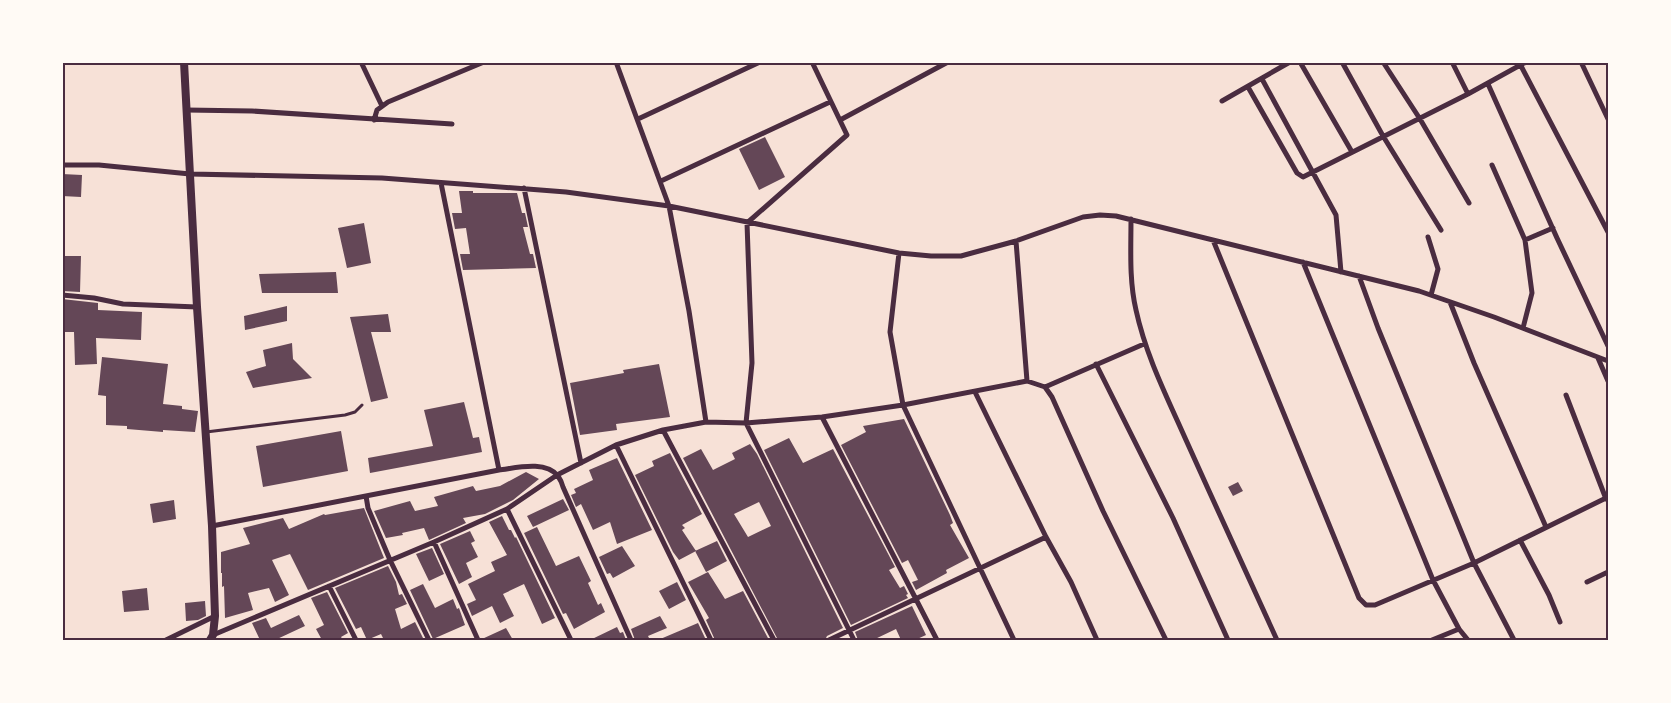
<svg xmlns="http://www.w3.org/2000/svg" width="1671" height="703" font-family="'DM Sans',sans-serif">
<rect width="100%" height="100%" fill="#f7e1d7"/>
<path fill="#644757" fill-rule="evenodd" d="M 765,137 L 785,177 L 759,190 L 739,149 Z
M 62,174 L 82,175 L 81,197 L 62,196 Z
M 459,191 L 473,191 L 473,193 L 517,193 L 522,213 L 525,213 L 528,227 L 523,227 L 530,254 L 533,254 L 536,268 L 463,270 L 460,254 L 470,254 L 466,228 L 455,229 L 452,213 L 462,213 Z
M 364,223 L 371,263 L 347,268 L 338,228 Z
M 62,256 L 81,256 L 80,292 L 62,291 Z
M 336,272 L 338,293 L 262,293 L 259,274 Z
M 62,299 L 98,303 L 98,310 L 142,312 L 141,340 L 96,338 L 97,364 L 75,365 L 74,332 L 62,332 Z
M 287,306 L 287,321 L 245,330 L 244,316 Z
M 388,314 L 391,332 L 371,332 L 388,398 L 371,402 L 350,317 Z
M 292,343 L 293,359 L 312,378 L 253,388 L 246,372 L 266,366 L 263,350 Z
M 102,357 L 168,364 L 163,404 L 182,406 L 182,409 L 198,411 L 195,432 L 163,430 L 163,432 L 127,429 L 127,426 L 106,425 L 106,396 L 98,395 Z
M 659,364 L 670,417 L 616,424 L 617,430 L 580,435 L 570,383 L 624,373 L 623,370 Z
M 464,402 L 473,438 L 479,437 L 482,452 L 370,473 L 368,458 L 433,446 L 424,410 Z
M 904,419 L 950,515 L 953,523 L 950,525 L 969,558 L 946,570 L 947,573 L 916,590 L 912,582 L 918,580 L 908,560 L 902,563 L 841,445 L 866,432 L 863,426 Z
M 341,431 L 348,471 L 263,487 L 256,446 Z
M 789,438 L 803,463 L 833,449 L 895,567 L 889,570 L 900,588 L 904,586 L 908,594 L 906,595 L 908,598 L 851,625 L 764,450 Z
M 750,444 L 757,454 L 843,628 L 827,636 L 825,640 L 778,640 L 683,458 L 701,449 L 713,470 L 735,459 L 732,453 ZM 759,502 L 771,526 L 748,537 L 734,514 Z
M 670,453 L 702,514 L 682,525 L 685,528 L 682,530 L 696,551 L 679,560 L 673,552 L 635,475 L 654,466 L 652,461 Z
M 617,458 L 652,530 L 617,544 L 610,522 L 593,530 L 581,504 L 576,507 L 571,495 L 576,493 L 574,489 L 593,480 L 589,470 Z
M 526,472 L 539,479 L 513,500 L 485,514 L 463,518 L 466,523 L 429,540 L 424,528 L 402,533 L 403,535 L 386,538 L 374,511 L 410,501 L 415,511 L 438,506 L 434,497 L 473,486 L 476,491 L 500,486 Z
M 1238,482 L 1243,491 L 1233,496 L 1228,487 Z
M 563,499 L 569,510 L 533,527 L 527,516 Z
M 174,500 L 176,519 L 153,523 L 150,504 Z
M 364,508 L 384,558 L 308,590 L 290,554 L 272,560 L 289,595 L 275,602 L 269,588 L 248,593 L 253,610 L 225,618 L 224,586 L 222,587 L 222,573 L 221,573 L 221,552 L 250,544 L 243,528 L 283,518 L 289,529 L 324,514 L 325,515 Z
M 502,516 L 509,530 L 511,530 L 515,538 L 516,537 L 555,618 L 542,624 L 524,584 L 503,594 L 514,616 L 500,623 L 492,606 L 472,616 L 467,604 L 476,600 L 468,584 L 495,571 L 491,562 L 507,555 L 489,522 Z
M 537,527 L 556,566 L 579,556 L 591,581 L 588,583 L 598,605 L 601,603 L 605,612 L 574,629 L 566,613 L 563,614 L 524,533 Z
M 470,531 L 475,541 L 471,543 L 478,557 L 466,563 L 472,577 L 459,584 L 440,544 Z
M 717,541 L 727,561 L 706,572 L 695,551 Z
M 622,546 L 635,566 L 613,578 L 610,573 L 607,574 L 599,557 Z
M 432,548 L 444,574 L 429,581 L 416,554 Z
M 388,566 L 396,582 L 399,595 L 402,594 L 407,604 L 395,609 L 401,629 L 415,622 L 424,640 L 377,640 L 383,638 L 381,634 L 367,640 L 361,627 L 356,629 L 335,588 Z
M 708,572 L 725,599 L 743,591 L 769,640 L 715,640 L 706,620 L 709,618 L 688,582 Z
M 677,582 L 686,600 L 669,609 L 659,591 Z
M 423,584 L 435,608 L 453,599 L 457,609 L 459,608 L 465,625 L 433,639 L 410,590 Z
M 147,588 L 149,610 L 124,612 L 122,591 Z
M 327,592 L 348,633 L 341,637 L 343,640 L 322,640 L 316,629 L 324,625 L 311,598 Z
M 205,601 L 206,616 L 198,620 L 186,621 L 185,603 Z
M 912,606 L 926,635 L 915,640 L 901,640 L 896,629 L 873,640 L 858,640 L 855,632 Z
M 299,615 L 305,626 L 275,640 L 260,640 L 252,623 L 266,618 L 271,628 Z
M 660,616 L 667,628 L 648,636 L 650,640 L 635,640 L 631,629 Z
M 698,623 L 706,640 L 658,640 Z
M 617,627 L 620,633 L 623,632 L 626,640 L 590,640 Z
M 506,628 L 513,640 L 482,640 L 482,639 Z"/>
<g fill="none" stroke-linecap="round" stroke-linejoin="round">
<path stroke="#4a2c40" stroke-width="3" d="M 206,432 L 345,415 L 355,412 L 362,405"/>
<path stroke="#4a2c40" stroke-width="5" d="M 361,62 L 382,106
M 616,62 L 669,206 L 689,311 L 706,422
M 812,62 L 847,135 L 747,223 L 752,363 L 746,423 L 854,640
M 1300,62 L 1352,152
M 1342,62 L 1383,136 L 1441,230
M 1383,62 L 1420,119 L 1469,203
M 1452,62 L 1468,94
M 1581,62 L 1608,119
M 1520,64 L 1608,232
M 1262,79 L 1336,215 L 1341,272
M 1488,84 L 1557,238 L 1608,346
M 1248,87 L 1297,173 L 1303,177 L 1468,94 L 1526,62
M 1222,101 L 1290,62
M 186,110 L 252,111 L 452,124
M 638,119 L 760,62
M 374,120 L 377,110 L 388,102 L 484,62
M 840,120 L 948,62
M 62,165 L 99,165 L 190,174 L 382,178 L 566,192 L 669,206 L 899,253 L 931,256 L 961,256 L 1016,241 L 1083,217 L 1100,215 L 1116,216 L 1419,291 L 1494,317 L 1608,361
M 1492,165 L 1525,240 L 1532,293 L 1523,328
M 661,181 L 830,102
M 441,183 L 499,470
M 524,188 L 581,463
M 1131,219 C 1131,249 1129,280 1136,310 C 1146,356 1167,397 1186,440 C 1216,507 1247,574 1277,640
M 1428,237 L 1438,269 L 1431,295
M 1213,240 L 1359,598 L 1366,605 L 1375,605 L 1474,563 L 1608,497
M 1525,240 L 1553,228
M 1016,241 L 1027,381
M 899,253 L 890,332 L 903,405 L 1014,640
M 1303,262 L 1433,580 L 1459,629
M 1359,276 L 1378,328 L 1474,563 L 1514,640
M 62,295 L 94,298 L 123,304 L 197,307
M 1450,302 L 1474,363 L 1546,527
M 1598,358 L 1608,381
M 1096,364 L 1173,518 L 1228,640
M 1045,387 L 1144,344
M 975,392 L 1046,537 L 1071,582 L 1097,640
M 1566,395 L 1606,499
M 822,417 L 937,640
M 663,430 L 774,640
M 616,445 L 711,640
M 366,496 L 368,508 L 390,560 L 429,640
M 507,509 L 571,640
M 212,526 L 499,470 C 516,468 545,460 558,476 C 560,479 562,483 563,487 L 631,640
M 1520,540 L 1549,595 L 1560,622
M 434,542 L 478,640
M 1587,582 L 1608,572
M 329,586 L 356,640
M 213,635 L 434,542 L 507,509 L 557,475 L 616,445 L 663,430 L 706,422 L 746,423 L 822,417 L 903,405 L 1027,381 L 1045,387 L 1052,397 L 1103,511 L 1166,640
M 166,640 L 215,616
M 829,640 L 1046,537
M 1432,640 L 1459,629 L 1468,640"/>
<path stroke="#4a2c40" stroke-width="8" d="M 184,62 L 197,307 L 212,526 L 215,616 L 213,635 L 210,640"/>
</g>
<rect width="1671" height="703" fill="none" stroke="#fffaf5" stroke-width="128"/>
<rect x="64" y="64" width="1543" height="575" fill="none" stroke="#4a2c40" stroke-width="2"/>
</svg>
